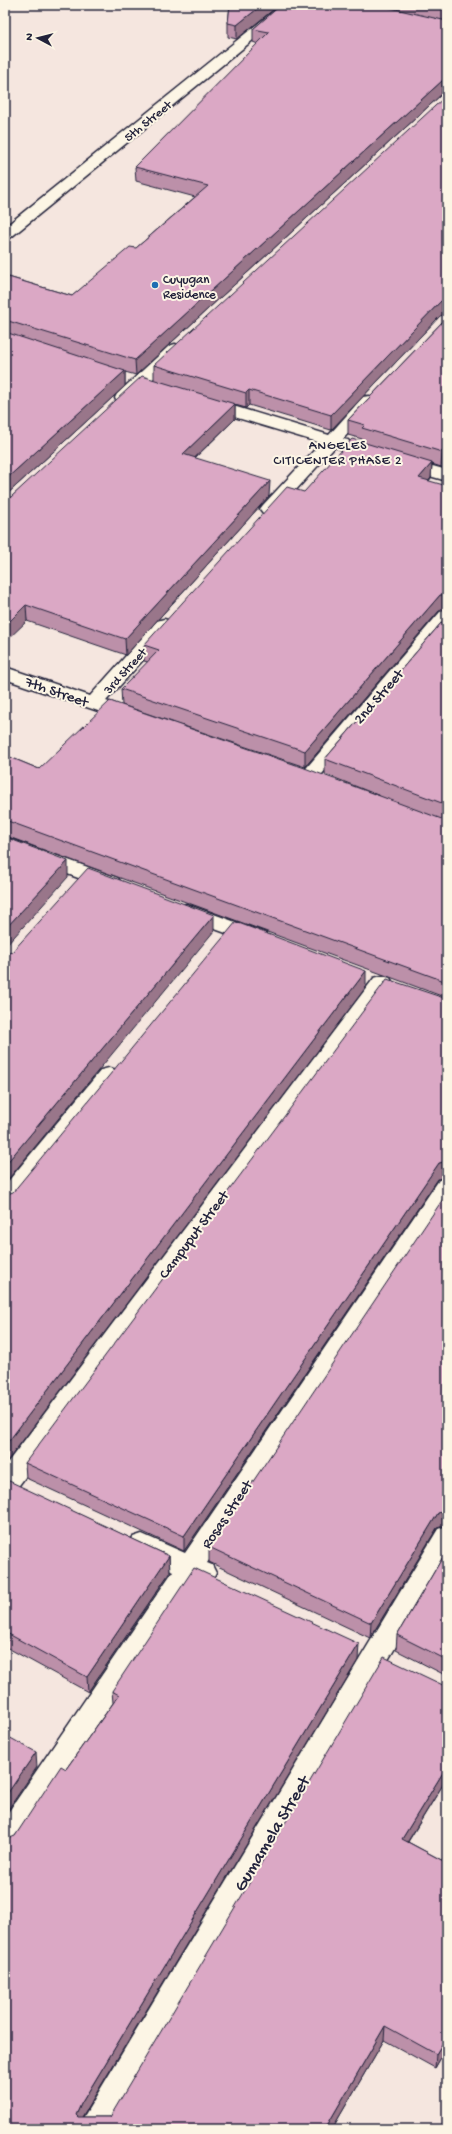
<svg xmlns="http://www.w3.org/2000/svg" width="452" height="2134" font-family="'Gochi Hand',sans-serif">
<rect width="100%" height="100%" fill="#f5e6df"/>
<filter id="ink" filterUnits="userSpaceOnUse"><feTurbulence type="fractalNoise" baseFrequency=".025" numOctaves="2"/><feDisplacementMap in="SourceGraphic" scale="8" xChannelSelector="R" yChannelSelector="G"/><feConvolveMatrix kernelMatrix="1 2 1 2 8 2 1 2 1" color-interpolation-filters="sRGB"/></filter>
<g filter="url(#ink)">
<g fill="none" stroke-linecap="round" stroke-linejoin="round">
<defs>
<path id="minor" d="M 281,5 L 296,5 L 10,238 L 5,240 L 5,227 Z
M 175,344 L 181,346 L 183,349 L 181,352 L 129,402 L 117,402 L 115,398 L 117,394 L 169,346 Z
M 369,396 L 375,397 L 377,401 L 343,439 L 348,440 L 351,444 L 348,448 L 342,449 L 335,447 L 275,513 L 269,514 L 263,513 L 260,509 L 263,505 L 321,443 L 201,407 L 199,403 L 201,399 L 207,398 L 329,435 L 363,397 Z
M 404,458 L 447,470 L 447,481 L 398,467 L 395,463 L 398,459 Z
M 447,610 L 447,628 L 316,781 L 309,783 L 302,781 L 299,777 L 302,773 L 440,612 Z
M 164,619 L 171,621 L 173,625 L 171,629 L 106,701 L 115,704 L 118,708 L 115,712 L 108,714 L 101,712 L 5,679 L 5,667 L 90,696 L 157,621 Z
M 5,837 L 118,878 L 121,883 L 118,888 L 111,890 L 5,851 Z
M 186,904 L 266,933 L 269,938 L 266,943 L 259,945 L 179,916 L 176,911 L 179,906 Z
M 382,976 L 390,978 L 393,983 L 390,988 L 14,1492 L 5,1495 L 5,1466 L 374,978 Z
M 109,1068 L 117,1070 L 120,1076 L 117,1082 L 13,1207 L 5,1210 L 5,1185 L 101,1070 Z
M 447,1178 L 447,1204 L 207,1563 L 212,1565 L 216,1573 L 212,1581 L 203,1584 L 195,1581 L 15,1850 L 5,1854 L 5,1817 L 173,1571 L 133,1553 L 129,1545 L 133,1537 L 142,1534 L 185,1553 L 439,1180 Z
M 447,1526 L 447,1560 L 111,2129 L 79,2129 L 83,2118 L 438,1529 Z"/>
</defs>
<use href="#minor" stroke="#22223b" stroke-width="3"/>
<use href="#minor" fill="#fcf5e5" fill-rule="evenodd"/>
</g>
<path fill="#bc90a9" stroke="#22223b" d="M 230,5 L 279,5 L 237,39 L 228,37 L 228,23 Z
M 281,5 L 447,5 L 447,94 L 442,94 L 136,375 L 125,372 L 125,386 L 5,496 L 5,276 L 72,296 L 136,248 L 195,197 L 136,181 L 135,167 L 258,44 L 253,42 L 253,29 Z
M 440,316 L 331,430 L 249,405 L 246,408 L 235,405 L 235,419 L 195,458 L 269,496 L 126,655 L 27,621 L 11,497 L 154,379 L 154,365 Z
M 447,317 L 447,461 L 441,467 L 432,464 L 431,478 L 429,481 L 439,611 L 305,767 L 122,705 L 121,689 L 148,662 L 144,661 L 144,645 L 304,492 L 362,441 L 362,439 L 348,435 L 348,420 Z
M 447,616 L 447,998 L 6,836 L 5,836 L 5,755 L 39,769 L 380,796 L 325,774 L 325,759 Z
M 438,1179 L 184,1551 L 26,1478 L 25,1463 Z
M 5,1480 L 169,1556 L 170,1572 L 88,1692 L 6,1647 L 5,1648 Z
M 437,1528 L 370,1638 L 209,1562 L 209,1547 Z
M 447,1550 L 447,1676 L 396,1650 L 397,1635 Z
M 358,1660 L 82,2117 L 110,2117 L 447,1687 L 447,1778 L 408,1842 L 447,1863 L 447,2047 L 435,2068 L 384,2040 L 332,2129 L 5,2129 L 15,1836 L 66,1769 L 113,1703 L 112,1691 Z"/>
<path fill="#99768a" stroke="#22223b" d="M 262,5 L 279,5 L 237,39 L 237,25 Z
M 443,80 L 442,94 L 136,375 L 135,360 Z
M 447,300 L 447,314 L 440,316 L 331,430 L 331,415 L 441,301 Z
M 125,371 L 125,386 L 5,496 L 5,480 Z
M 249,390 L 249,405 L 246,408 L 246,393 Z
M 235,404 L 235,419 L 183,469 L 183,454 Z
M 447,446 L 447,461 L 441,467 L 442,452 Z
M 432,463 L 431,478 L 418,493 L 419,478 Z
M 270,481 L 269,496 L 126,655 L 125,639 Z
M 447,594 L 447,609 L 439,611 L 305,767 L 305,751 L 440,595 Z
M 26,605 L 27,621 L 5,642 L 5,626 Z
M 68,861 L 68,877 L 5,947 L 5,929 Z
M 214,915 L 214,931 L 5,1183 L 5,1165 Z
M 366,971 L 366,987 L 5,1464 L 5,1446 Z
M 447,1161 L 447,1177 L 438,1179 L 184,1551 L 184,1536 L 439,1163 Z
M 447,1510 L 447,1525 L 437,1528 L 370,1638 L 371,1623 L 438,1513 Z
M 169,1556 L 170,1572 L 88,1692 L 87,1677 Z
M 359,1644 L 358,1660 L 82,2117 L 78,2128 L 76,2115 L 81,2104 Z
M 36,1752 L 37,1767 L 5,1814 L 5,1797 Z
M 447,1766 L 447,1778 L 400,1854 L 402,1839 Z
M 385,2026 L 384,2040 L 332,2129 L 325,2129 Z
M 447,2036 L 447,2047 L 435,2068 L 436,2054 Z"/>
<path fill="#dba8c5" stroke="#22223b" d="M 230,5 L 262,5 L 237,25 L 228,23 Z
M 281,5 L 378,5 L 447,21 L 447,80 L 443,80 L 135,360 L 5,320 L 5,276 L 72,296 L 130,247 L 136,248 L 208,186 L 135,167 L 269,32 L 253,29 Z
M 426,5 L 447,5 L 447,10 Z
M 447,95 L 447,300 L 441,301 L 331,415 L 249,390 L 246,393 L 154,365 Z
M 447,317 L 447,446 L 442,452 L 362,428 L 365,425 L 348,420 Z
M 5,332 L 125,371 L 5,480 Z
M 142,376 L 235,404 L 183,454 L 270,481 L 125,639 L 26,605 L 5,626 L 5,498 L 11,497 Z
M 352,439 L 432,463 L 419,478 L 447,486 L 447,594 L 440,595 L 305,751 L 121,689 L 159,650 L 144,645 L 287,487 L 304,492 Z
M 447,616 L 447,805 L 325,759 Z
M 110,701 L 302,767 L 447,821 L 447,982 L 5,820 L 5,755 L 39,769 Z
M 5,837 L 68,861 L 5,929 Z
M 88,868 L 214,915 L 5,1165 L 5,954 L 12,952 Z
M 236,922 L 366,971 L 5,1446 L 5,1195 L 13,1192 Z
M 387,979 L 447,999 L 447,1161 L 439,1163 L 184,1536 L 25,1463 Z
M 447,1193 L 447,1510 L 438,1513 L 371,1623 L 209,1547 Z
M 5,1480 L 7,1480 L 169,1556 L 87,1677 L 5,1632 Z
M 447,1550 L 447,1660 L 397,1635 Z
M 194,1568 L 359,1644 L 81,2104 L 76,2115 L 78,2117 L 110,2117 L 384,1657 L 447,1687 L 447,1766 L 402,1839 L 447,1863 L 447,2036 L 436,2054 L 385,2026 L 325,2129 L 5,2129 L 5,1840 L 15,1836 L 61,1766 L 66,1769 L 119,1695 L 112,1691 Z
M 5,1735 L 36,1752 L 5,1797 Z"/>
</g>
<circle fill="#1f6fb2" stroke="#fcf5e5" stroke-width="1.5" cx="155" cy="285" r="4"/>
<g text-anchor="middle" stroke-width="4" stroke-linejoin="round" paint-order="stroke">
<g font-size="13" fill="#22223b" stroke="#fcf5e5">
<text transform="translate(147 120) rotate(-39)" y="5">5th Street</text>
<text transform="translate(124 670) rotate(-48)" y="5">3rd Street</text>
</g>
<g font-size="13" fill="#22223b" stroke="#fcf5e5" text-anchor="start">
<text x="163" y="283">Cuyugan<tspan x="163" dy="15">Residence</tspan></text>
</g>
<g font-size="13" letter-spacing="1" fill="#22223b" stroke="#fcf5e5">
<text x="338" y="449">ANGELES<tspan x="338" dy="15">CITICENTER PHASE 2</tspan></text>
</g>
<g font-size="15" fill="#22223b" stroke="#fcf5e5">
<text transform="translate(57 691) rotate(19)" y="5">7th Street</text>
<text transform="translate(378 696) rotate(-49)" y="5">2nd Street</text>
<text transform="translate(193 1234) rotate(-53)" y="5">Campuput Street</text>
<text transform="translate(226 1514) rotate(-56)" y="5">Rosas Street</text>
</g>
<g font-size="18" fill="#22223b" stroke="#fcf5e5">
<text transform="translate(271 1833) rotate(-59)" y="6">Gumamela Street</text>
</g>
</g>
<rect width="452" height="2134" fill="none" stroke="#fcf5e5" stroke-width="20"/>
<rect x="10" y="10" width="432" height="2114" fill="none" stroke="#22223b" stroke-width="1.5" filter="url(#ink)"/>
<g transform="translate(38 38) rotate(277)" stroke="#fcf5e5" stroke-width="3" paint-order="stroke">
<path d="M0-3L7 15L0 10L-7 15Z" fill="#22223b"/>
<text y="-6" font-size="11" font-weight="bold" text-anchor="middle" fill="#22223b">N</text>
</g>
</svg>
